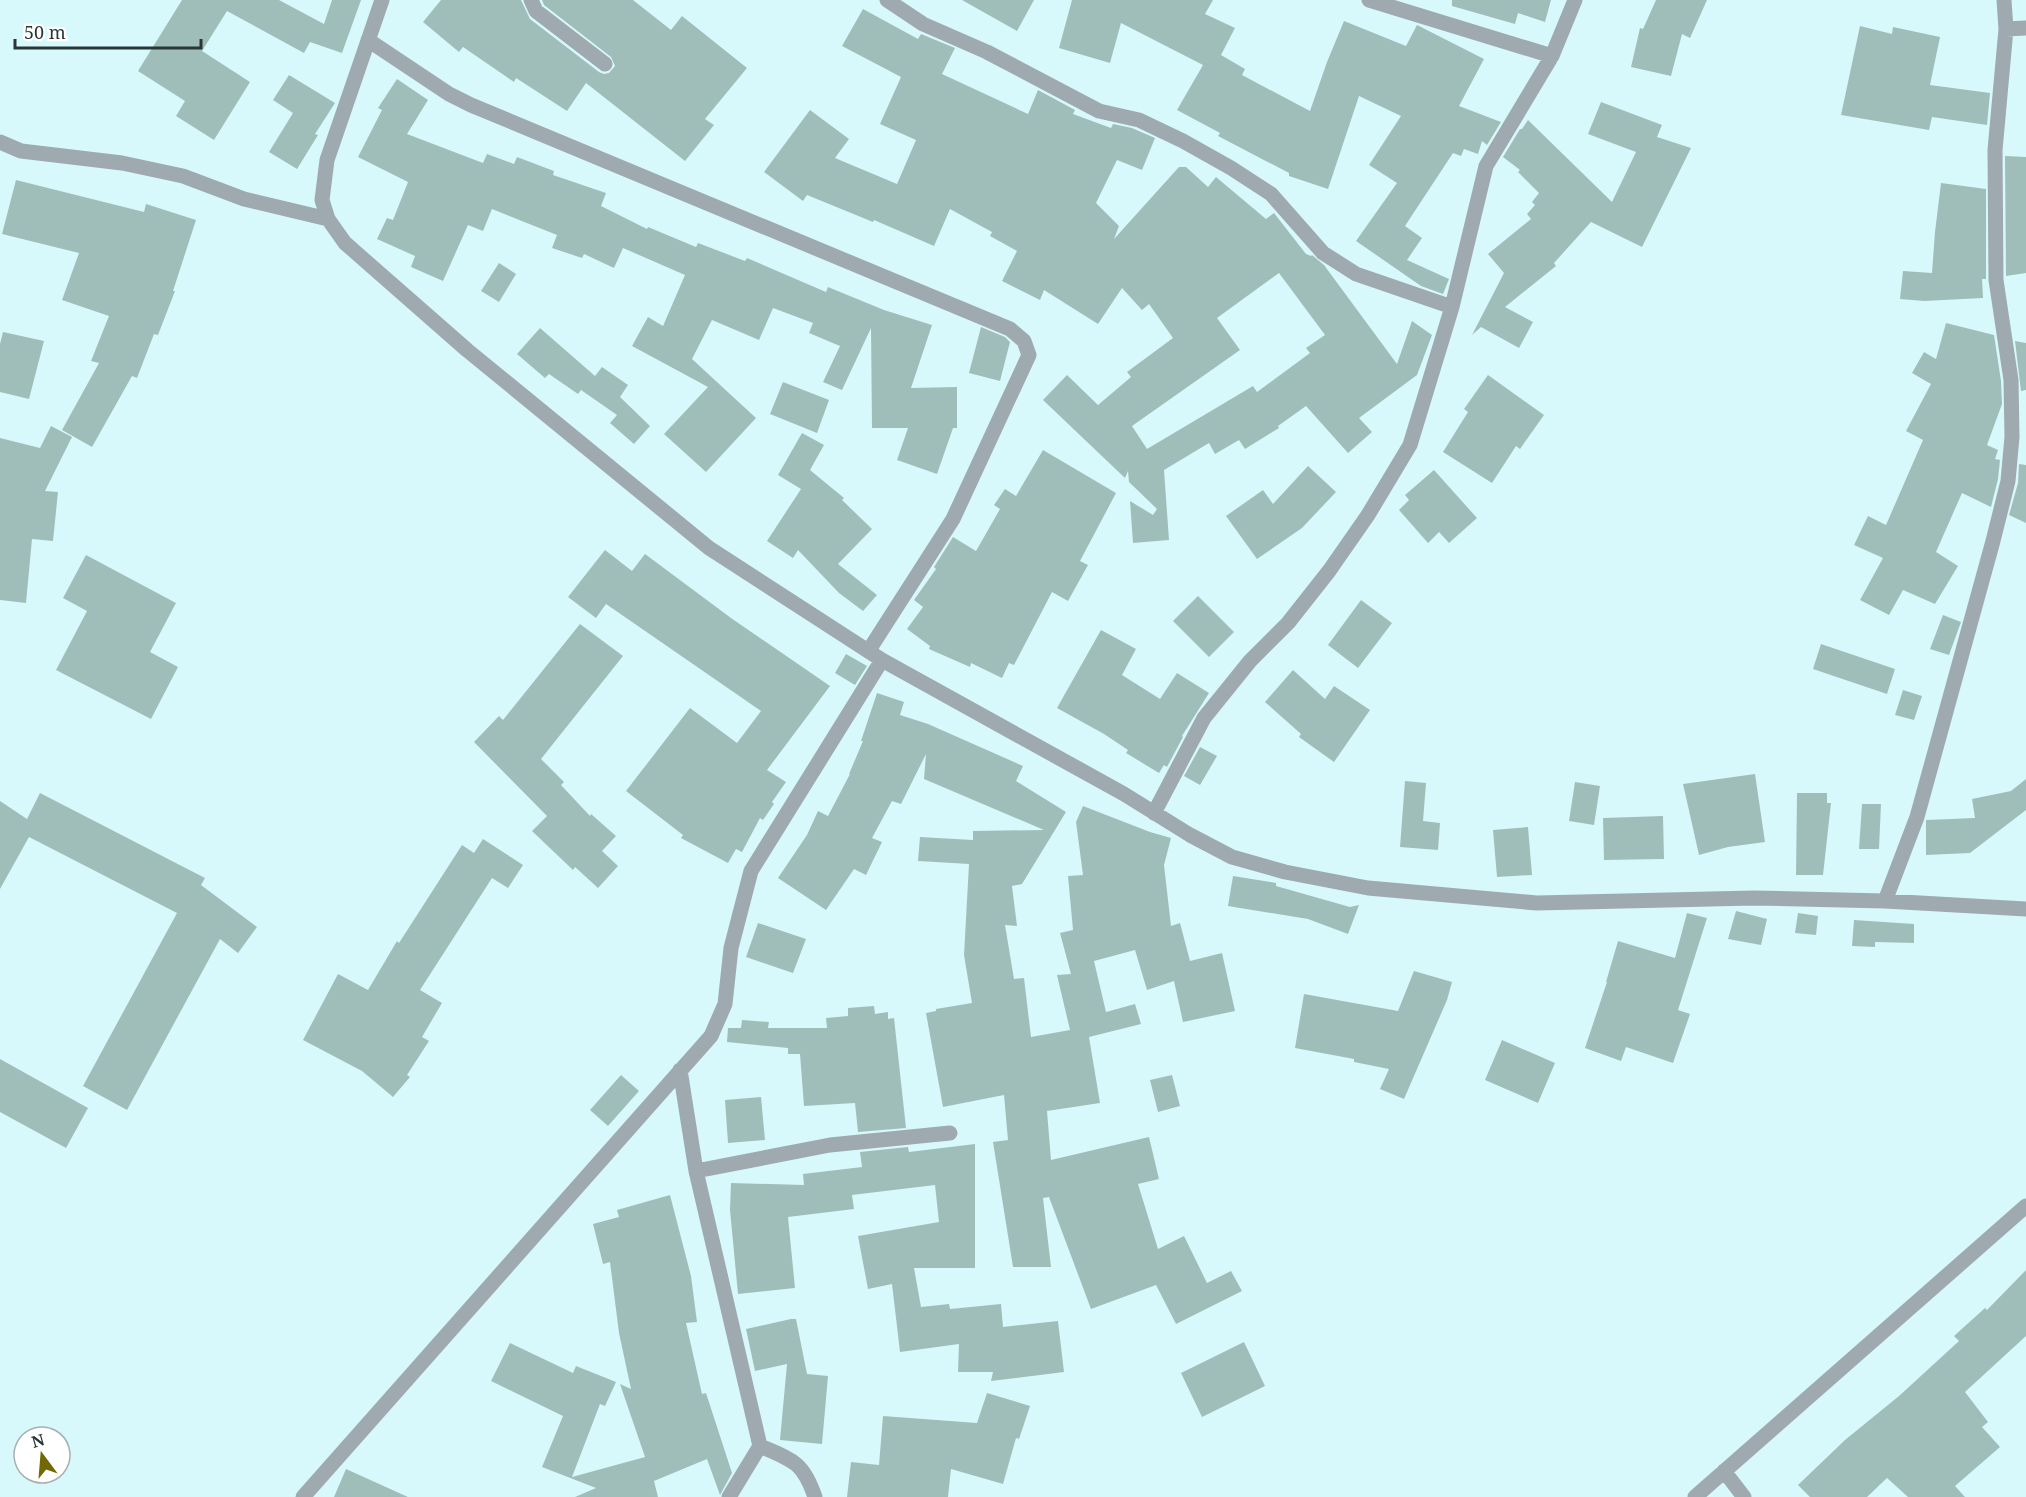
<svg xmlns="http://www.w3.org/2000/svg" width="2026" height="1497" font-family="'Noto Serif',serif">
<rect width="100%" height="100%" fill="#d8f9fc"/>
<path fill="#a0beb9" fill-rule="evenodd" d="M 182,0 L 279,0 L 324,24 L 332,0 L 361,0 L 342,53 L 310,42 L 304,53 L 227,11 L 202,51 L 250,82 L 214,140 L 176,116 L 185,101 L 138,71 Z
M 441,0 L 521,0 L 530,19 L 599,72 L 604,74 L 609,73 L 615,66 L 611,57 L 544,5 L 542,0 L 633,0 L 671,30 L 682,16 L 747,68 L 705,119 L 714,125 L 685,161 L 586,83 L 567,111 L 516,78 L 514,82 L 463,47 L 459,52 L 423,22 Z
M 962,0 L 1034,0 L 1017,31 Z
M 1072,0 L 1213,0 L 1205,14 L 1235,28 L 1221,55 L 1245,69 L 1242,75 L 1310,111 L 1327,62 L 1344,21 L 1406,46 L 1417,25 L 1484,59 L 1459,106 L 1501,122 L 1487,145 L 1482,141 L 1478,154 L 1464,149 L 1461,156 L 1453,153 L 1405,226 L 1422,238 L 1407,260 L 1449,279 L 1443,294 L 1421,286 L 1356,241 L 1397,183 L 1369,165 L 1401,116 L 1359,96 L 1328,189 L 1289,176 L 1289,173 L 1218,136 L 1220,133 L 1177,110 L 1203,65 L 1121,23 L 1110,63 L 1059,48 Z
M 1452,0 L 1551,0 L 1545,22 L 1518,13 L 1515,24 L 1452,6 Z
M 1656,0 L 1707,0 L 1690,38 L 1682,34 L 1671,76 L 1631,67 L 1640,28 L 1643,29 Z
M 863,9 L 918,39 L 921,34 L 955,48 L 942,74 L 1028,114 L 1038,90 L 1075,110 L 1073,114 L 1111,128 L 1113,124 L 1132,128 L 1155,138 L 1142,170 L 1117,160 L 1096,203 L 1119,226 L 1114,239 L 1179,167 L 1186,167 L 1208,187 L 1216,177 L 1266,219 L 1274,213 L 1306,254 L 1311,256 L 1312,255 L 1324,265 L 1397,364 L 1412,321 L 1432,335 L 1417,375 L 1359,418 L 1372,432 L 1348,453 L 1306,406 L 1278,426 L 1279,428 L 1245,449 L 1239,440 L 1215,454 L 1209,443 L 1164,470 L 1169,540 L 1133,543 L 1130,501 L 1153,515 L 1157,509 L 1129,482 L 1128,471 L 1125,478 L 1043,400 L 1067,375 L 1098,405 L 1131,377 L 1127,372 L 1173,338 L 1149,304 L 1142,310 L 1122,288 L 1098,324 L 1044,290 L 1040,300 L 1002,281 L 1017,251 L 990,236 L 992,232 L 950,209 L 934,246 L 874,220 L 873,222 L 807,195 L 803,201 L 764,172 L 810,110 L 849,139 L 835,158 L 897,184 L 916,140 L 880,124 L 901,77 L 842,46 ZM 1279,273 L 1325,335 L 1306,348 L 1310,353 L 1257,392 L 1253,386 L 1147,449 L 1132,426 L 1240,350 L 1217,318 Z
M 1860,26 L 1892,34 L 1893,27 L 1940,37 L 1930,85 L 1990,93 L 1987,125 L 1932,117 L 1929,130 L 1841,115 Z
M 289,75 L 335,103 L 315,134 L 318,135 L 297,169 L 269,152 L 293,113 L 273,100 Z
M 397,79 L 428,100 L 407,134 L 483,163 L 487,154 L 514,164 L 517,157 L 554,171 L 553,175 L 606,193 L 601,206 L 647,229 L 648,227 L 696,247 L 698,243 L 745,261 L 747,258 L 826,292 L 828,287 L 884,310 L 932,325 L 911,388 L 957,387 L 957,428 L 953,428 L 937,474 L 897,460 L 908,428 L 872,428 L 871,328 L 842,390 L 823,382 L 840,346 L 809,333 L 813,323 L 773,308 L 759,340 L 712,320 L 692,359 L 756,418 L 706,472 L 664,434 L 708,387 L 632,346 L 648,317 L 663,326 L 685,275 L 623,248 L 614,268 L 584,254 L 582,258 L 552,248 L 557,235 L 492,209 L 483,231 L 468,225 L 443,281 L 411,267 L 415,256 L 377,239 L 387,218 L 393,220 L 408,182 L 358,157 L 382,110 L 378,108 Z
M 1601,102 L 1662,125 L 1657,137 L 1691,148 L 1642,247 L 1591,222 L 1554,263 L 1556,266 L 1505,307 L 1533,322 L 1519,348 L 1481,327 L 1472,335 L 1504,273 L 1488,254 L 1531,219 L 1527,214 L 1535,205 L 1532,202 L 1539,193 L 1518,172 L 1520,170 L 1503,157 L 1520,129 L 1522,129 L 1528,120 L 1612,202 L 1636,152 L 1588,134 Z
M 2005,156 L 2026,157 L 2026,273 L 2006,276 Z
M 16,180 L 144,212 L 146,204 L 196,220 L 173,291 L 175,291 L 158,335 L 154,334 L 137,378 L 132,376 L 92,447 L 62,430 L 99,363 L 91,361 L 109,316 L 62,300 L 79,253 L 2,234 Z
M 1941,183 L 1986,189 L 1986,279 L 1982,279 L 1983,298 L 1924,301 L 1900,299 L 1903,271 L 1932,273 L 1935,232 Z
M 499,263 L 516,274 L 499,302 L 481,291 Z
M 1946,323 L 1994,335 L 2001,381 L 2002,404 L 1987,445 L 1998,450 L 1995,459 L 2000,460 L 1998,479 L 1991,507 L 1962,493 L 1936,552 L 1958,566 L 1935,604 L 1903,590 L 1889,615 L 1860,600 L 1883,558 L 1854,545 L 1868,516 L 1886,525 L 1923,440 L 1906,431 L 1931,384 L 1912,373 L 1924,352 L 1936,359 Z
M 981,327 L 1005,337 L 1010,342 L 1000,381 L 969,373 Z
M 540,328 L 595,376 L 602,367 L 628,385 L 620,397 L 650,426 L 634,444 L 610,423 L 617,415 L 581,390 L 578,394 L 549,374 L 545,378 L 517,354 Z
M 3,332 L 44,341 L 29,399 L 0,392 L 0,344 Z
M 2015,341 L 2026,343 L 2026,390 L 2021,391 Z
M 1488,375 L 1544,415 L 1520,449 L 1516,446 L 1492,483 L 1443,452 L 1468,412 L 1464,409 Z
M 783,382 L 829,400 L 817,433 L 770,414 Z
M 51,426 L 72,437 L 45,491 L 58,492 L 53,541 L 32,539 L 26,603 L 0,600 L 0,438 L 40,448 Z
M 802,433 L 824,445 L 810,470 L 844,498 L 842,500 L 872,529 L 838,564 L 877,595 L 863,611 L 839,593 L 798,550 L 793,558 L 767,541 L 801,489 L 778,475 Z
M 1043,450 L 1116,493 L 1080,561 L 1088,565 L 1068,601 L 1052,592 L 1014,665 L 1009,663 L 1002,678 L 971,663 L 970,667 L 929,649 L 930,646 L 907,629 L 923,607 L 914,600 L 936,569 L 934,567 L 953,537 L 976,551 L 1000,509 L 994,505 L 1005,489 L 1016,496 Z
M 2019,464 L 2026,465 L 2026,523 L 2009,515 L 2018,483 Z
M 1308,466 L 1336,492 L 1302,528 L 1257,559 L 1226,516 L 1263,490 L 1273,504 Z
M 1434,470 L 1477,518 L 1449,543 L 1439,532 L 1428,543 L 1399,510 L 1409,500 L 1405,495 Z
M 605,550 L 632,571 L 645,554 L 731,618 L 830,686 L 767,770 L 786,782 L 772,802 L 774,804 L 763,820 L 760,818 L 742,852 L 736,849 L 728,863 L 681,838 L 683,835 L 626,791 L 690,708 L 737,743 L 761,711 L 606,604 L 596,618 L 568,597 Z
M 86,555 L 176,603 L 150,652 L 178,667 L 151,719 L 56,670 L 87,611 L 63,598 Z
M 1198,596 L 1234,632 L 1209,657 L 1173,621 Z
M 1361,600 L 1392,623 L 1358,668 L 1328,645 Z
M 1943,615 L 1961,622 L 1949,655 L 1930,649 Z
M 580,624 L 623,656 L 541,759 L 564,782 L 561,785 L 590,816 L 591,814 L 616,836 L 602,851 L 618,866 L 598,888 L 575,867 L 573,870 L 532,831 L 547,816 L 474,742 L 499,716 L 503,720 Z
M 1101,630 L 1136,649 L 1122,675 L 1160,699 L 1177,673 L 1209,693 L 1182,736 L 1183,737 L 1167,767 L 1164,765 L 1159,773 L 1126,753 L 1128,750 L 1104,734 L 1057,708 Z
M 1821,644 L 1895,669 L 1887,694 L 1813,669 Z
M 846,654 L 867,666 L 855,685 L 835,673 Z
M 1293,670 L 1325,699 L 1334,686 L 1370,710 L 1334,762 L 1299,737 L 1301,734 L 1265,702 Z
M 1903,690 L 1922,696 L 1914,720 L 1895,715 Z
M 877,693 L 904,702 L 900,715 L 928,724 L 1023,766 L 1016,781 L 1066,812 L 1022,884 L 1012,886 L 1017,926 L 1005,925 L 1014,979 L 1024,978 L 1031,1037 L 1070,1030 L 1057,975 L 1071,974 L 1060,933 L 1073,930 L 1068,876 L 1083,875 L 1076,822 L 1083,806 L 1150,832 L 1171,838 L 1164,865 L 1171,926 L 1180,923 L 1190,961 L 1222,953 L 1235,1011 L 1183,1022 L 1174,981 L 1147,990 L 1135,950 L 1094,961 L 1106,1012 L 1135,1004 L 1141,1024 L 1089,1037 L 1100,1103 L 1047,1111 L 1051,1160 L 1149,1137 L 1159,1179 L 1138,1184 L 1158,1249 L 1184,1236 L 1207,1283 L 1231,1271 L 1242,1291 L 1176,1324 L 1156,1285 L 1091,1309 L 1049,1197 L 1043,1198 L 1051,1267 L 1013,1267 L 993,1142 L 1008,1140 L 1004,1095 L 943,1107 L 926,1013 L 936,1011 L 936,1009 L 972,1003 L 964,955 L 969,864 L 918,861 L 920,837 L 973,840 L 973,831 L 1044,830 L 924,779 L 926,754 L 901,804 L 892,801 L 872,838 L 882,842 L 866,875 L 854,869 L 826,910 L 778,878 L 807,835 L 818,811 L 828,816 L 850,774 L 849,774 L 863,741 L 861,741 Z
M 1200,747 L 1217,756 L 1200,785 L 1184,776 Z
M 1755,774 L 1765,842 L 1728,847 L 1699,855 L 1683,784 Z
M 2026,779 L 2026,810 L 1970,853 L 1926,855 L 1926,820 L 1975,818 L 1972,799 L 2011,791 Z
M 1405,781 L 1426,783 L 1423,821 L 1440,823 L 1438,850 L 1400,847 Z
M 1575,782 L 1600,786 L 1594,825 L 1569,821 Z
M 40,793 L 205,878 L 201,885 L 257,927 L 238,953 L 220,939 L 127,1110 L 83,1086 L 177,913 L 29,837 L 0,889 L 0,801 L 27,819 Z
M 1797,793 L 1827,793 L 1827,803 L 1831,803 L 1823,875 L 1796,875 Z
M 1862,804 L 1881,804 L 1879,849 L 1859,849 Z
M 1663,816 L 1664,859 L 1604,860 L 1603,818 Z
M 1528,827 L 1532,875 L 1497,877 L 1493,830 Z
M 483,839 L 523,865 L 508,888 L 492,878 L 420,990 L 442,1003 L 422,1037 L 429,1041 L 407,1075 L 410,1077 L 393,1097 L 362,1071 L 303,1040 L 338,974 L 368,990 L 397,941 L 399,943 L 462,845 L 474,853 Z
M 1233,876 L 1276,883 L 1276,886 L 1350,907 L 1359,905 L 1348,934 L 1308,919 L 1228,906 Z
M 1736,911 L 1767,919 L 1761,945 L 1728,939 Z
M 1687,913 L 1707,918 L 1678,1010 L 1690,1014 L 1673,1063 L 1626,1047 L 1621,1061 L 1585,1048 L 1607,982 L 1606,982 L 1618,941 L 1675,958 Z
M 1798,913 L 1818,916 L 1816,935 L 1795,933 Z
M 1854,920 L 1914,924 L 1914,943 L 1875,942 L 1875,947 L 1852,946 Z
M 758,923 L 806,939 L 793,973 L 746,957 Z
M 1414,971 L 1452,982 L 1447,1000 L 1404,1099 L 1380,1089 L 1389,1069 L 1354,1062 L 1354,1059 L 1295,1048 L 1304,994 L 1398,1011 Z
M 874,1006 L 875,1014 L 888,1012 L 888,1019 L 894,1018 L 906,1128 L 858,1132 L 855,1103 L 804,1106 L 800,1054 L 788,1054 L 788,1048 L 727,1042 L 728,1028 L 741,1028 L 742,1020 L 769,1022 L 768,1028 L 827,1028 L 826,1018 L 848,1016 L 848,1008 Z
M 1502,1040 L 1555,1063 L 1538,1103 L 1485,1080 Z
M 0,1059 L 88,1108 L 66,1148 L 0,1112 Z
M 621,1075 L 639,1091 L 608,1126 L 590,1110 Z
M 1172,1075 L 1180,1106 L 1158,1112 L 1150,1080 Z
M 761,1097 L 765,1140 L 728,1143 L 725,1100 Z
M 975,1144 L 975,1268 L 914,1268 L 921,1307 L 949,1304 L 950,1309 L 1001,1304 L 1003,1327 L 1058,1321 L 1064,1372 L 991,1381 L 993,1372 L 958,1372 L 959,1344 L 900,1352 L 892,1284 L 868,1289 L 858,1236 L 939,1222 L 935,1185 L 852,1195 L 854,1209 L 788,1217 L 795,1288 L 738,1294 L 730,1210 L 731,1183 L 804,1185 L 803,1174 L 862,1167 L 860,1152 L 908,1147 L 909,1152 Z
M 670,1195 L 691,1276 L 697,1322 L 686,1323 L 702,1394 L 706,1393 L 732,1473 L 720,1495 L 707,1459 L 654,1481 L 658,1497 L 575,1497 L 596,1488 L 542,1467 L 563,1416 L 491,1381 L 510,1343 L 573,1373 L 576,1366 L 616,1382 L 605,1406 L 600,1404 L 572,1477 L 645,1457 L 620,1384 L 631,1389 L 619,1333 L 610,1262 L 603,1264 L 593,1224 L 619,1217 L 617,1210 Z
M 2026,1270 L 2026,1336 L 1965,1392 L 1988,1422 L 1982,1427 L 2000,1447 L 1955,1486 L 1965,1497 L 1908,1497 L 1887,1478 L 1867,1497 L 1810,1497 L 1798,1485 L 1845,1440 L 1899,1396 L 1959,1341 L 1954,1336 L 1985,1308 L 1987,1310 Z
M 791,1319 L 796,1319 L 807,1374 L 828,1376 L 822,1444 L 780,1440 L 787,1364 L 755,1371 L 746,1329 Z
M 1244,1342 L 1265,1386 L 1202,1417 L 1181,1373 Z
M 987,1393 L 1030,1406 L 1019,1439 L 1016,1438 L 1003,1484 L 951,1469 L 948,1497 L 847,1497 L 851,1462 L 879,1465 L 883,1416 L 977,1423 Z
M 346,1469 L 408,1497 L 334,1497 Z"/>
<g fill="none" stroke-linecap="round" stroke-linejoin="round">
<path stroke="#9eaaaf" stroke-width="15" d="M 382,0 L 327,160 L 322,200 L 328,219 L 345,243 L 467,350 L 709,548 L 882,660 L 1124,794 L 1190,835 L 1232,857 L 1285,872 L 1368,888 L 1537,903 L 1754,898 L 1885,901 L 2026,909
M 531,0 L 536,11 L 605,64
M 887,0 L 923,24 L 987,52 L 1099,111 L 1139,120 L 1183,141 L 1231,168 L 1271,194 L 1323,253 L 1356,274 L 1452,307
M 1369,0 L 1552,56
M 2006,29 L 2026,28
M 368,40 L 449,94 L 471,105 L 1010,329 L 1024,341 L 1029,355 L 953,519 L 869,650
M 0,142 L 21,151 L 122,163 L 183,176 L 244,199 L 328,219
M 1154,813 L 1204,718 L 1250,661 L 1288,623 L 1329,571 L 1368,515 L 1410,445 L 1452,307 L 1486,166 L 1552,56 L 1575,0
M 1885,901 L 1917,817 L 1993,541 L 2008,481 L 2012,437 L 2011,380 L 1996,280 L 1995,150 L 2006,29 L 2004,0
M 680,1070 L 696,1171 L 760,1446 L 729,1497
M 696,1171 L 830,1145 L 950,1133
M 760,1446 C 793,1460 803,1462 815,1497
M 1724,1471 L 1744,1497
M 303,1497 L 711,1036 L 725,1004 L 731,948 L 751,871 L 882,660
M 1695,1497 L 2026,1206"/>
</g>
<g transform="translate(42 1455) rotate(344)"><circle r="28" fill="#ffffff" stroke="#a9afaf" stroke-width="1.5"/>
<path d="M0-4.5L10 22L0 15L-10 22Z" fill="#736800"/>
<text y="-9" font-size="16" font-weight="bold" text-anchor="middle" fill="#293637">N</text>
</g>
<path d="M15 39v9h186v-9" fill="none" stroke="#293637" stroke-width="3"/>
<text x="24" y="39" font-size="18" fill="#293637" stroke="#ffffff" stroke-width="4.5" paint-order="stroke">50 m</text>
</svg>
